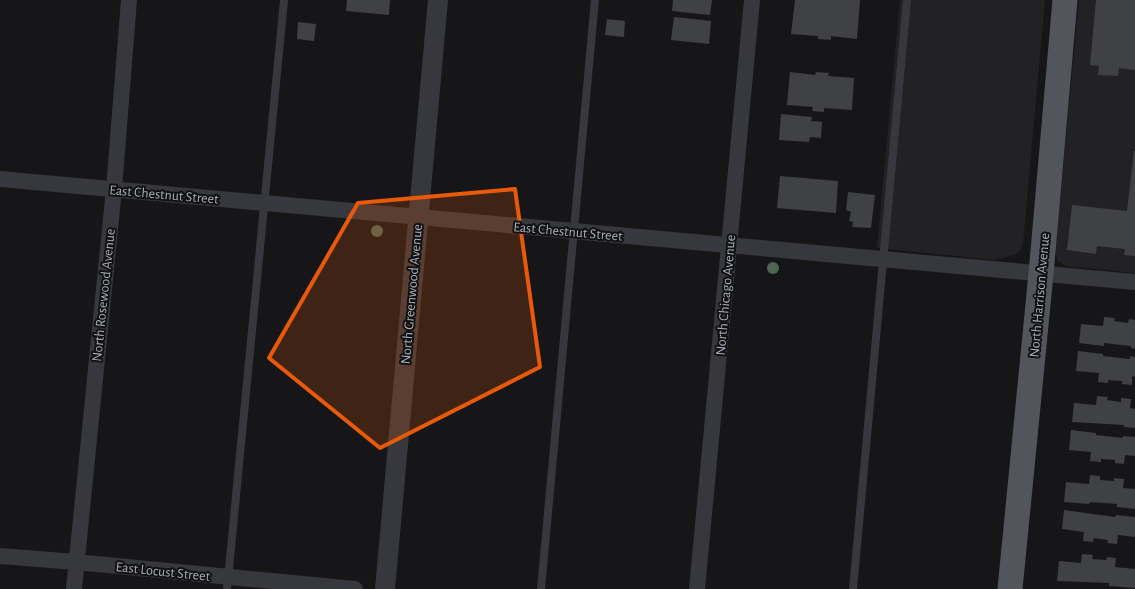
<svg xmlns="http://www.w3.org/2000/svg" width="1135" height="589" font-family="'Alegreya Sans',sans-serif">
<rect width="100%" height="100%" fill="#161618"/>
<path fill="#222225" d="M 900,0 L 1045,0 L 1023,244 L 1020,251 L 1014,255 L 994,260 L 877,248 Z
M 1079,0 L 1135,0 L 1135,273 L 1066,266 L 1058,261 L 1055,253 Z"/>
<path fill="#404145" d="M 347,0 L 390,0 L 389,15 L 346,11 Z
M 673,0 L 712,0 L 710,15 L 672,11 Z
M 795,0 L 860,0 L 857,39 L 831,36 L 831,40 L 818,39 L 818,36 L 791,34 Z
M 1096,0 L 1135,0 L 1135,70 L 1119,68 L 1118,76 L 1098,75 L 1099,66 L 1090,65 Z
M 674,17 L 711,21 L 709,44 L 671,40 Z
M 607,19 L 625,21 L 624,37 L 605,35 Z
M 298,22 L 316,24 L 314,41 L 297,39 Z
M 790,72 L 815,75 L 816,72 L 829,73 L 828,76 L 854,78 L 852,110 L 824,108 L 824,112 L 812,111 L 813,107 L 787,105 Z
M 781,114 L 812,117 L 811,121 L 822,122 L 821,138 L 810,137 L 809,142 L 779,140 Z
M 1134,151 L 1135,151 L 1135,256 L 1124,255 L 1125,249 L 1097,246 L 1096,254 L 1067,250 L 1072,205 L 1127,211 Z
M 780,176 L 838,181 L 836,213 L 777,208 Z
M 848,192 L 875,195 L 871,228 L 852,227 L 853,222 L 849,221 L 851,212 L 846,210 Z
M 1104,317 L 1115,318 L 1114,321 L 1128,323 L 1129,319 L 1135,320 L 1135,349 L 1131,348 L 1131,346 L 1104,343 L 1104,346 L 1079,343 L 1081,324 L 1103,326 Z
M 1078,351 L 1103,354 L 1103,356 L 1130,359 L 1130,356 L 1135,357 L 1135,377 L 1132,376 L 1132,385 L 1122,384 L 1122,381 L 1108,380 L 1108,383 L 1098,382 L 1099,373 L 1076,371 Z
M 1097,396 L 1108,397 L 1107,400 L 1121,402 L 1121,398 L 1131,399 L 1130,408 L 1135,409 L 1135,428 L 1124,427 L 1124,425 L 1072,422 L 1074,403 L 1096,405 Z
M 1071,430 L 1096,433 L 1096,435 L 1123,438 L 1123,436 L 1135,437 L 1135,456 L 1125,455 L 1124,464 L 1115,463 L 1115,460 L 1101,459 L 1101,462 L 1090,461 L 1091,452 L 1069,450 Z
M 1090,475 L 1100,476 L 1100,480 L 1114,481 L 1114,478 L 1124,479 L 1123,488 L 1135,489 L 1135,509 L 1117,507 L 1117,504 L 1090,502 L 1089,504 L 1064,502 L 1066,482 L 1089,484 Z
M 1064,510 L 1115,517 L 1116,515 L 1135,517 L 1135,537 L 1118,535 L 1117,544 L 1107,543 L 1108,540 L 1094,538 L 1093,542 L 1083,541 L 1084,532 L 1062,529 Z
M 1082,554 L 1093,555 L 1092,559 L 1106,560 L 1107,557 L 1116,558 L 1115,567 L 1135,569 L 1135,588 L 1109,586 L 1109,583 L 1057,581 L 1059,561 L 1081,563 Z"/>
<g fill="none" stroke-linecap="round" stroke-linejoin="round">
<path stroke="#37383d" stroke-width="8" d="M 227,589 L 284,0
M 541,589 L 595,0
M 853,589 L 907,0"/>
<path stroke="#37383d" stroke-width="16" d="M 0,179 L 1135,282
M 0,556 L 76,562 L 355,589
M 74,589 L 114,189 L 129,0
M 697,589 L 752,0"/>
<path stroke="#37383d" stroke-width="20" d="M 385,589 L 438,0"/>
<path stroke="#53555c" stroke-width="25" d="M 1010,589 L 1041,274 L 1065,0"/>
</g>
<g fill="#506452">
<circle cx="377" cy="231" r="6"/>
<circle cx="773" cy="268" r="6"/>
</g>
<path fill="#e8590c" fill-opacity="0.2" stroke="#e8590c" stroke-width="4" stroke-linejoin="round" d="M 515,189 L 540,367 L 380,448 L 269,358 L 358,203 Z"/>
<g text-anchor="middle" stroke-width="4" stroke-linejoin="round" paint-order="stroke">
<g font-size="14" fill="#a8adb8" stroke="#111113">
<text transform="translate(164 194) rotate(5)" y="5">East Chestnut Street</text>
<text transform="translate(568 231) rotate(5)" y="5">East Chestnut Street</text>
<text transform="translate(411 294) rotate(-85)" y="5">North Greenwood Avenue</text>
<text transform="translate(103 295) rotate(-84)" y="5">North Rosewood Avenue</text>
<text transform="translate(725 295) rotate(-85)" y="5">North Chicago Avenue</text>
<text transform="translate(1039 295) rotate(-85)" y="5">North Harrison Avenue</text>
<text transform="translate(163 571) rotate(6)" y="5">East Locust Street</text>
</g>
</g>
</svg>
